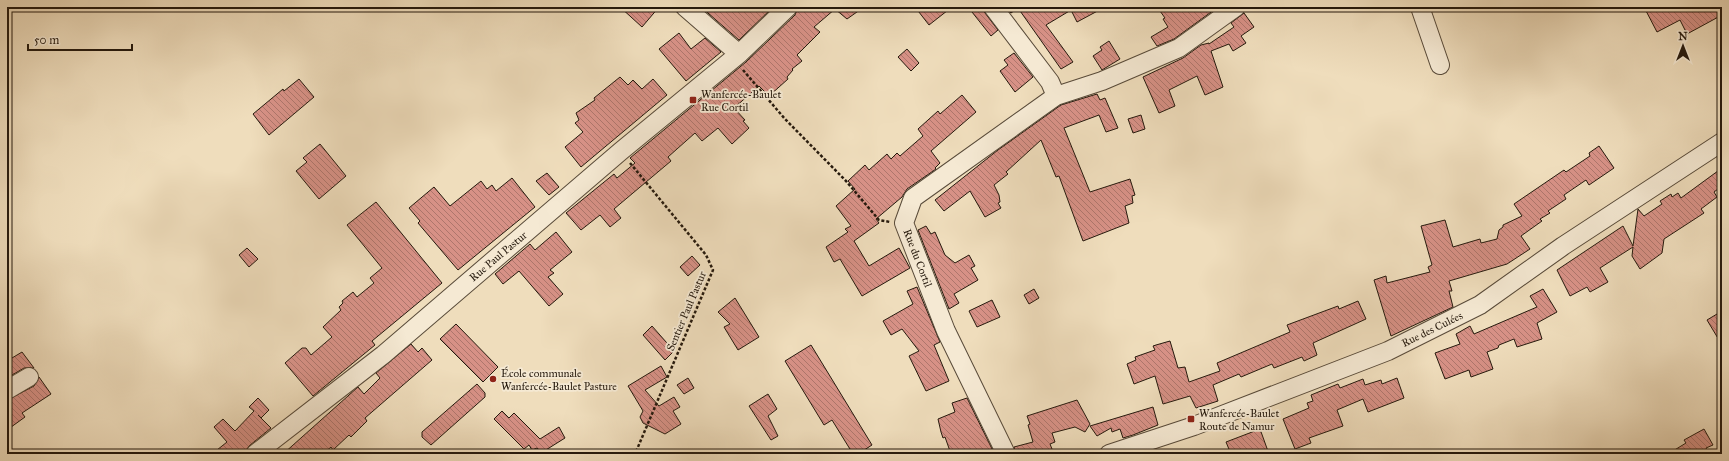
<svg xmlns="http://www.w3.org/2000/svg" width="1729" height="461" font-family="'IM FELL Great Primer',serif">
<defs>
<pattern id="building-back-hatch" width="6" height="6" patternUnits="userSpaceOnUse"><rect width="6" height="6" fill="#d79186"/><path d="M-1 5l2 2M0 0l6 6M5-1l2 2" fill="none" stroke="#ae766c"/></pattern>
</defs>
<rect width="100%" height="100%" fill="#efddbc"/>
<filter id="stains"><feTurbulence type="fractalNoise" baseFrequency=".005" numOctaves="4"/><feColorMatrix values="0 0 0 0 .2 0 0 0 0 .09 0 0 0 0 .02 0 0 0 .5 -.17"/></filter>
<radialGradient id="worn" r=".72"><stop offset=".6" stop-color="#630" stop-opacity="0"/><stop offset="1" stop-color="#630" stop-opacity=".3"/></radialGradient>
<path fill="url(#building-back-hatch)" stroke="#25190d" d="M 620,7 L 659,7 L 642,27 Z
M 701,7 L 773,7 L 739,40 Z
M 798,7 L 864,7 L 847,19 L 835,9 L 814,27 L 820,32 L 797,55 L 802,61 L 792,69 L 793,70 L 787,77 L 788,79 L 769,96 L 759,86 L 734,108 L 745,120 L 743,121 L 749,128 L 732,144 L 718,128 L 702,141 L 695,133 L 668,157 L 671,161 L 614,209 L 621,218 L 610,227 L 600,215 L 581,230 L 566,213 L 614,174 L 617,178 L 635,163 L 630,158 L 746,62 L 795,15 Z
M 915,7 L 952,7 L 929,25 Z
M 968,7 L 983,7 L 985,13 L 998,30 L 991,36 Z
M 1006,7 L 1105,7 L 1077,22 L 1071,10 L 1046,25 L 1073,62 L 1061,69 L 1018,8 L 1011,13 Z
M 1166,7 L 1218,7 L 1174,39 L 1157,46 L 1151,37 L 1168,27 L 1163,19 L 1165,18 L 1160,11 Z
M 1644,7 L 1722,7 L 1722,15 L 1687,34 L 1680,20 L 1657,32 Z
M 1244,13 L 1254,27 L 1241,36 L 1246,43 L 1233,51 L 1229,44 L 1211,51 L 1223,87 L 1205,95 L 1197,76 L 1169,90 L 1175,106 L 1159,113 L 1143,77 L 1183,58 L 1201,45 L 1209,43 L 1209,44 L 1234,27 L 1231,23 Z
M 679,33 L 691,49 L 705,38 L 721,52 L 686,81 L 659,49 Z
M 1109,41 L 1120,59 L 1102,70 L 1093,56 L 1102,50 L 1100,47 Z
M 907,49 L 919,63 L 911,71 L 898,57 Z
M 1014,53 L 1033,77 L 1015,92 L 1000,71 L 1008,65 L 1004,60 Z
M 620,77 L 628,85 L 633,80 L 642,89 L 653,79 L 667,95 L 581,167 L 565,147 L 583,132 L 575,123 L 579,120 L 576,113 L 595,100 L 594,98 Z
M 299,79 L 314,97 L 269,135 L 253,114 L 283,89 L 284,91 Z
M 1097,94 L 1100,100 L 1105,98 L 1118,128 L 1106,132 L 1099,115 L 1064,128 L 1090,192 L 1130,179 L 1135,195 L 1132,196 L 1133,203 L 1125,206 L 1129,223 L 1083,241 L 1059,176 L 1056,177 L 1041,140 L 1006,172 L 1008,174 L 994,185 L 999,195 L 1000,202 L 998,203 L 1001,208 L 985,217 L 970,191 L 944,211 L 935,200 L 998,150 L 1061,105 Z
M 962,95 L 976,112 L 931,151 L 940,163 L 935,168 L 936,169 L 907,189 L 902,197 L 876,219 L 879,223 L 854,241 L 869,266 L 899,248 L 910,268 L 862,296 L 840,259 L 834,262 L 826,247 L 848,232 L 845,229 L 851,226 L 836,206 L 855,189 L 848,181 L 865,165 L 869,170 L 887,154 L 891,159 L 897,153 L 900,156 L 923,136 L 918,129 L 938,111 L 940,114 Z
M 1141,115 L 1145,129 L 1133,133 L 1128,119 Z
M 320,144 L 346,176 L 319,199 L 296,171 L 307,162 L 303,158 Z
M 1599,146 L 1614,168 L 1589,185 L 1586,180 L 1564,195 L 1566,199 L 1548,211 L 1550,213 L 1540,219 L 1542,221 L 1521,236 L 1530,249 L 1507,264 L 1449,281 L 1452,291 L 1449,291 L 1453,307 L 1391,336 L 1374,280 L 1386,276 L 1387,283 L 1430,272 L 1428,267 L 1432,265 L 1421,226 L 1445,220 L 1453,247 L 1480,239 L 1481,243 L 1497,239 L 1499,230 L 1503,227 L 1503,225 L 1522,216 L 1514,204 L 1564,170 L 1566,172 L 1590,156 L 1589,153 Z
M 1722,168 L 1722,186 L 1714,192 L 1717,197 L 1701,209 L 1704,213 L 1664,239 L 1662,253 L 1640,269 L 1632,256 L 1633,247 L 1600,268 L 1608,282 L 1590,292 L 1587,287 L 1570,296 L 1557,270 L 1623,226 L 1633,246 L 1638,209 L 1644,216 L 1662,204 L 1660,201 L 1671,194 L 1672,197 L 1678,193 L 1681,198 Z
M 547,173 L 559,187 L 549,195 L 536,181 Z
M 512,178 L 535,207 L 458,270 L 418,223 L 420,221 L 409,208 L 434,187 L 450,206 L 481,181 L 487,189 L 492,185 L 496,191 Z
M 376,202 L 442,283 L 372,341 L 375,345 L 313,396 L 285,363 L 302,348 L 306,348 L 311,355 L 332,337 L 323,327 L 341,310 L 339,307 L 343,303 L 342,301 L 353,292 L 357,297 L 374,283 L 370,278 L 382,268 L 347,225 Z
M 926,226 L 931,234 L 935,232 L 945,255 L 955,263 L 969,255 L 975,266 L 971,268 L 978,280 L 954,294 L 959,303 L 949,309 L 918,230 Z
M 556,232 L 572,252 L 550,270 L 554,273 L 548,277 L 563,294 L 549,306 L 519,271 L 503,284 L 495,274 L 530,244 L 535,250 Z
M 247,248 L 258,259 L 249,267 L 239,255 Z
M 692,256 L 700,265 L 688,276 L 680,267 Z
M 917,287 L 940,342 L 934,345 L 949,381 L 926,391 L 909,356 L 919,351 L 902,329 L 891,335 L 883,321 L 913,304 L 907,291 Z
M 1034,289 L 1039,298 L 1029,304 L 1024,295 Z
M 1543,289 L 1557,312 L 1537,323 L 1542,339 L 1517,347 L 1514,339 L 1499,345 L 1498,348 L 1487,352 L 1493,369 L 1471,377 L 1469,370 L 1445,379 L 1435,353 L 1460,344 L 1456,334 L 1470,326 L 1474,334 L 1537,307 L 1530,296 Z
M 735,298 L 759,337 L 738,350 L 724,327 L 730,324 L 718,312 Z
M 992,300 L 1000,317 L 977,327 L 969,311 Z
M 1358,301 L 1366,319 L 1313,343 L 1317,355 L 1304,361 L 1302,357 L 1274,368 L 1272,364 L 1241,377 L 1239,374 L 1213,385 L 1218,401 L 1196,408 L 1190,396 L 1163,404 L 1155,376 L 1134,384 L 1127,364 L 1136,360 L 1135,357 L 1155,350 L 1153,346 L 1156,345 L 1170,341 L 1178,368 L 1185,367 L 1189,382 L 1220,371 L 1217,363 L 1290,332 L 1287,325 L 1338,306 L 1339,309 Z
M 1722,311 L 1722,345 L 1707,320 Z
M 456,324 L 498,367 L 483,382 L 440,339 Z
M 652,326 L 674,351 L 665,360 L 643,335 Z
M 411,344 L 418,352 L 422,348 L 432,360 L 365,418 L 367,421 L 351,437 L 349,435 L 333,450 L 331,447 L 323,454 L 283,454 L 358,387 L 364,394 L 380,378 L 376,373 Z
M 811,345 L 872,445 L 858,454 L 853,454 L 832,420 L 824,425 L 785,361 Z
M 22,352 L 34,368 L 24,368 L 7,378 L 7,361 Z
M 661,366 L 667,377 L 645,390 L 659,406 L 674,397 L 680,407 L 673,411 L 681,424 L 665,434 L 643,423 L 640,417 L 643,411 L 628,386 Z
M 39,377 L 51,394 L 22,413 L 25,417 L 7,430 L 7,400 L 34,386 Z
M 688,378 L 694,388 L 684,394 L 677,385 Z
M 1397,378 L 1404,398 L 1368,412 L 1363,399 L 1337,410 L 1343,426 L 1309,438 L 1311,443 L 1295,449 L 1283,419 L 1309,408 L 1307,403 L 1313,401 L 1311,395 L 1338,384 L 1340,388 L 1363,379 L 1365,385 L 1381,380 L 1382,384 Z
M 477,384 L 485,393 L 485,397 L 431,445 L 422,437 L 422,432 Z
M 768,394 L 777,409 L 768,416 L 778,436 L 771,440 L 749,406 Z
M 258,398 L 269,410 L 261,418 L 258,415 L 271,428 L 249,446 L 245,454 L 212,454 L 227,442 L 214,427 L 223,419 L 235,431 L 254,411 L 249,407 Z
M 967,398 L 994,453 L 951,454 L 945,437 L 943,438 L 941,432 L 938,419 L 955,412 L 952,403 Z
M 1077,400 L 1090,424 L 1085,432 L 1075,427 L 1052,433 L 1055,442 L 1050,444 L 1054,454 L 1016,454 L 1014,447 L 1033,442 L 1028,425 L 1030,424 L 1027,416 Z
M 1153,407 L 1158,425 L 1133,435 L 1123,438 L 1120,429 L 1112,432 L 1111,428 L 1097,436 L 1090,426 Z
M 502,411 L 509,418 L 514,413 L 540,439 L 559,427 L 565,438 L 541,453 L 537,448 L 532,450 L 529,445 L 524,449 L 494,419 Z
M 1260,429 L 1269,454 L 1231,454 L 1226,442 Z
M 1704,429 L 1713,445 L 1706,448 L 1709,454 L 1668,454 L 1686,443 L 1684,440 Z"/>
<g fill="none" stroke-linecap="round" stroke-linejoin="round">
<defs>
<path id="minor" d="M 685,7 L 739,54
M 993,7 L 1050,82 L 1056,96 L 913,198 L 904,223 L 946,331 L 1006,454
M 1420,7 L 1440,65
M 1056,96 L 1102,81 L 1179,48 L 1236,7
M 7,390 L 29,377
M 255,454 L 383,355 L 621,151 L 739,54 L 788,7
M 1109,454 L 1194,426 L 1388,351 L 1480,305 L 1563,246 L 1722,142"/>
</defs>
<use href="#minor" stroke="#584a39" stroke-width="20"/>
<path stroke="#25190d" stroke-width="2.5" stroke-dasharray="3 2" stroke-linecap="butt" d="M 743,70 L 785,119 L 846,181 L 879,220 L 890,222
M 630,163 L 706,255 L 713,270 L 635,454"/>
<use href="#minor" stroke="#f5e9d3" stroke-width="18"/>
</g>
<g fill="#8f2418" stroke="#f5e9d3" stroke-width="1.5">
<rect x="689" y="96" width="8" height="8" rx="2"/>
<circle cx="493" cy="379" r="4"/>
<rect x="1187" y="415" width="8" height="8" rx="2"/>
</g>
<g text-anchor="middle" stroke-width="3.5" stroke-linejoin="round" paint-order="stroke">
<g font-size="11" fill="#25190d" stroke="#f5e9d3" text-anchor="start">
<text x="701" y="98">Wanfercée-Baulet<tspan x="701" dy="13">Rue Cortil</tspan></text>
<text x="501" y="377">École communale<tspan x="501" dy="13">Wanfercée-Baulet Pasture</tspan></text>
<text x="1199" y="417">Wanfercée-Baulet<tspan x="1199" dy="13">Route de Namur</tspan></text>
</g>
<g font-size="11" fill="#25190d" stroke="#f5e9d3">
<text transform="translate(498 256) rotate(-40)" y="4">Rue Paul Pastur</text>
<text transform="translate(918 258) rotate(69)" y="4">Rue du Cortil</text>
<text transform="translate(686 311) rotate(-67)" y="4">Sentier Paul Pastur</text>
<text transform="translate(1432 329) rotate(-26)" y="4">Rue des Culées</text>
</g>
</g>
<rect width="1729" height="461" fill="none" stroke="#efddbc" stroke-width="24"/>
<rect x="8" y="8" width="1713" height="445" fill="none" stroke="#25190d" stroke-width="2"/>
<rect x="12" y="12" width="1705" height="437" fill="none" stroke="#25190d"/>
<g transform="translate(1683 46)" stroke="#f5e9d3" stroke-width="3" paint-order="stroke">
<path d="M0-3L7 15L0 10L-7 15Z" fill="#25190d"/>
<text y="-6" font-size="11" font-weight="bold" text-anchor="middle" fill="#25190d">N</text>
</g>
<path d="M28 44v6h104v-6" fill="none" stroke="#25190d" stroke-width="2"/>
<text x="34" y="44" font-size="12" fill="#25190d" stroke="#f5e9d3" stroke-width="3" paint-order="stroke">50 m</text>
<rect width="100%" height="100%" filter="url(#stains)"/>
<rect width="100%" height="100%" fill="url(#worn)"/>
</svg>
